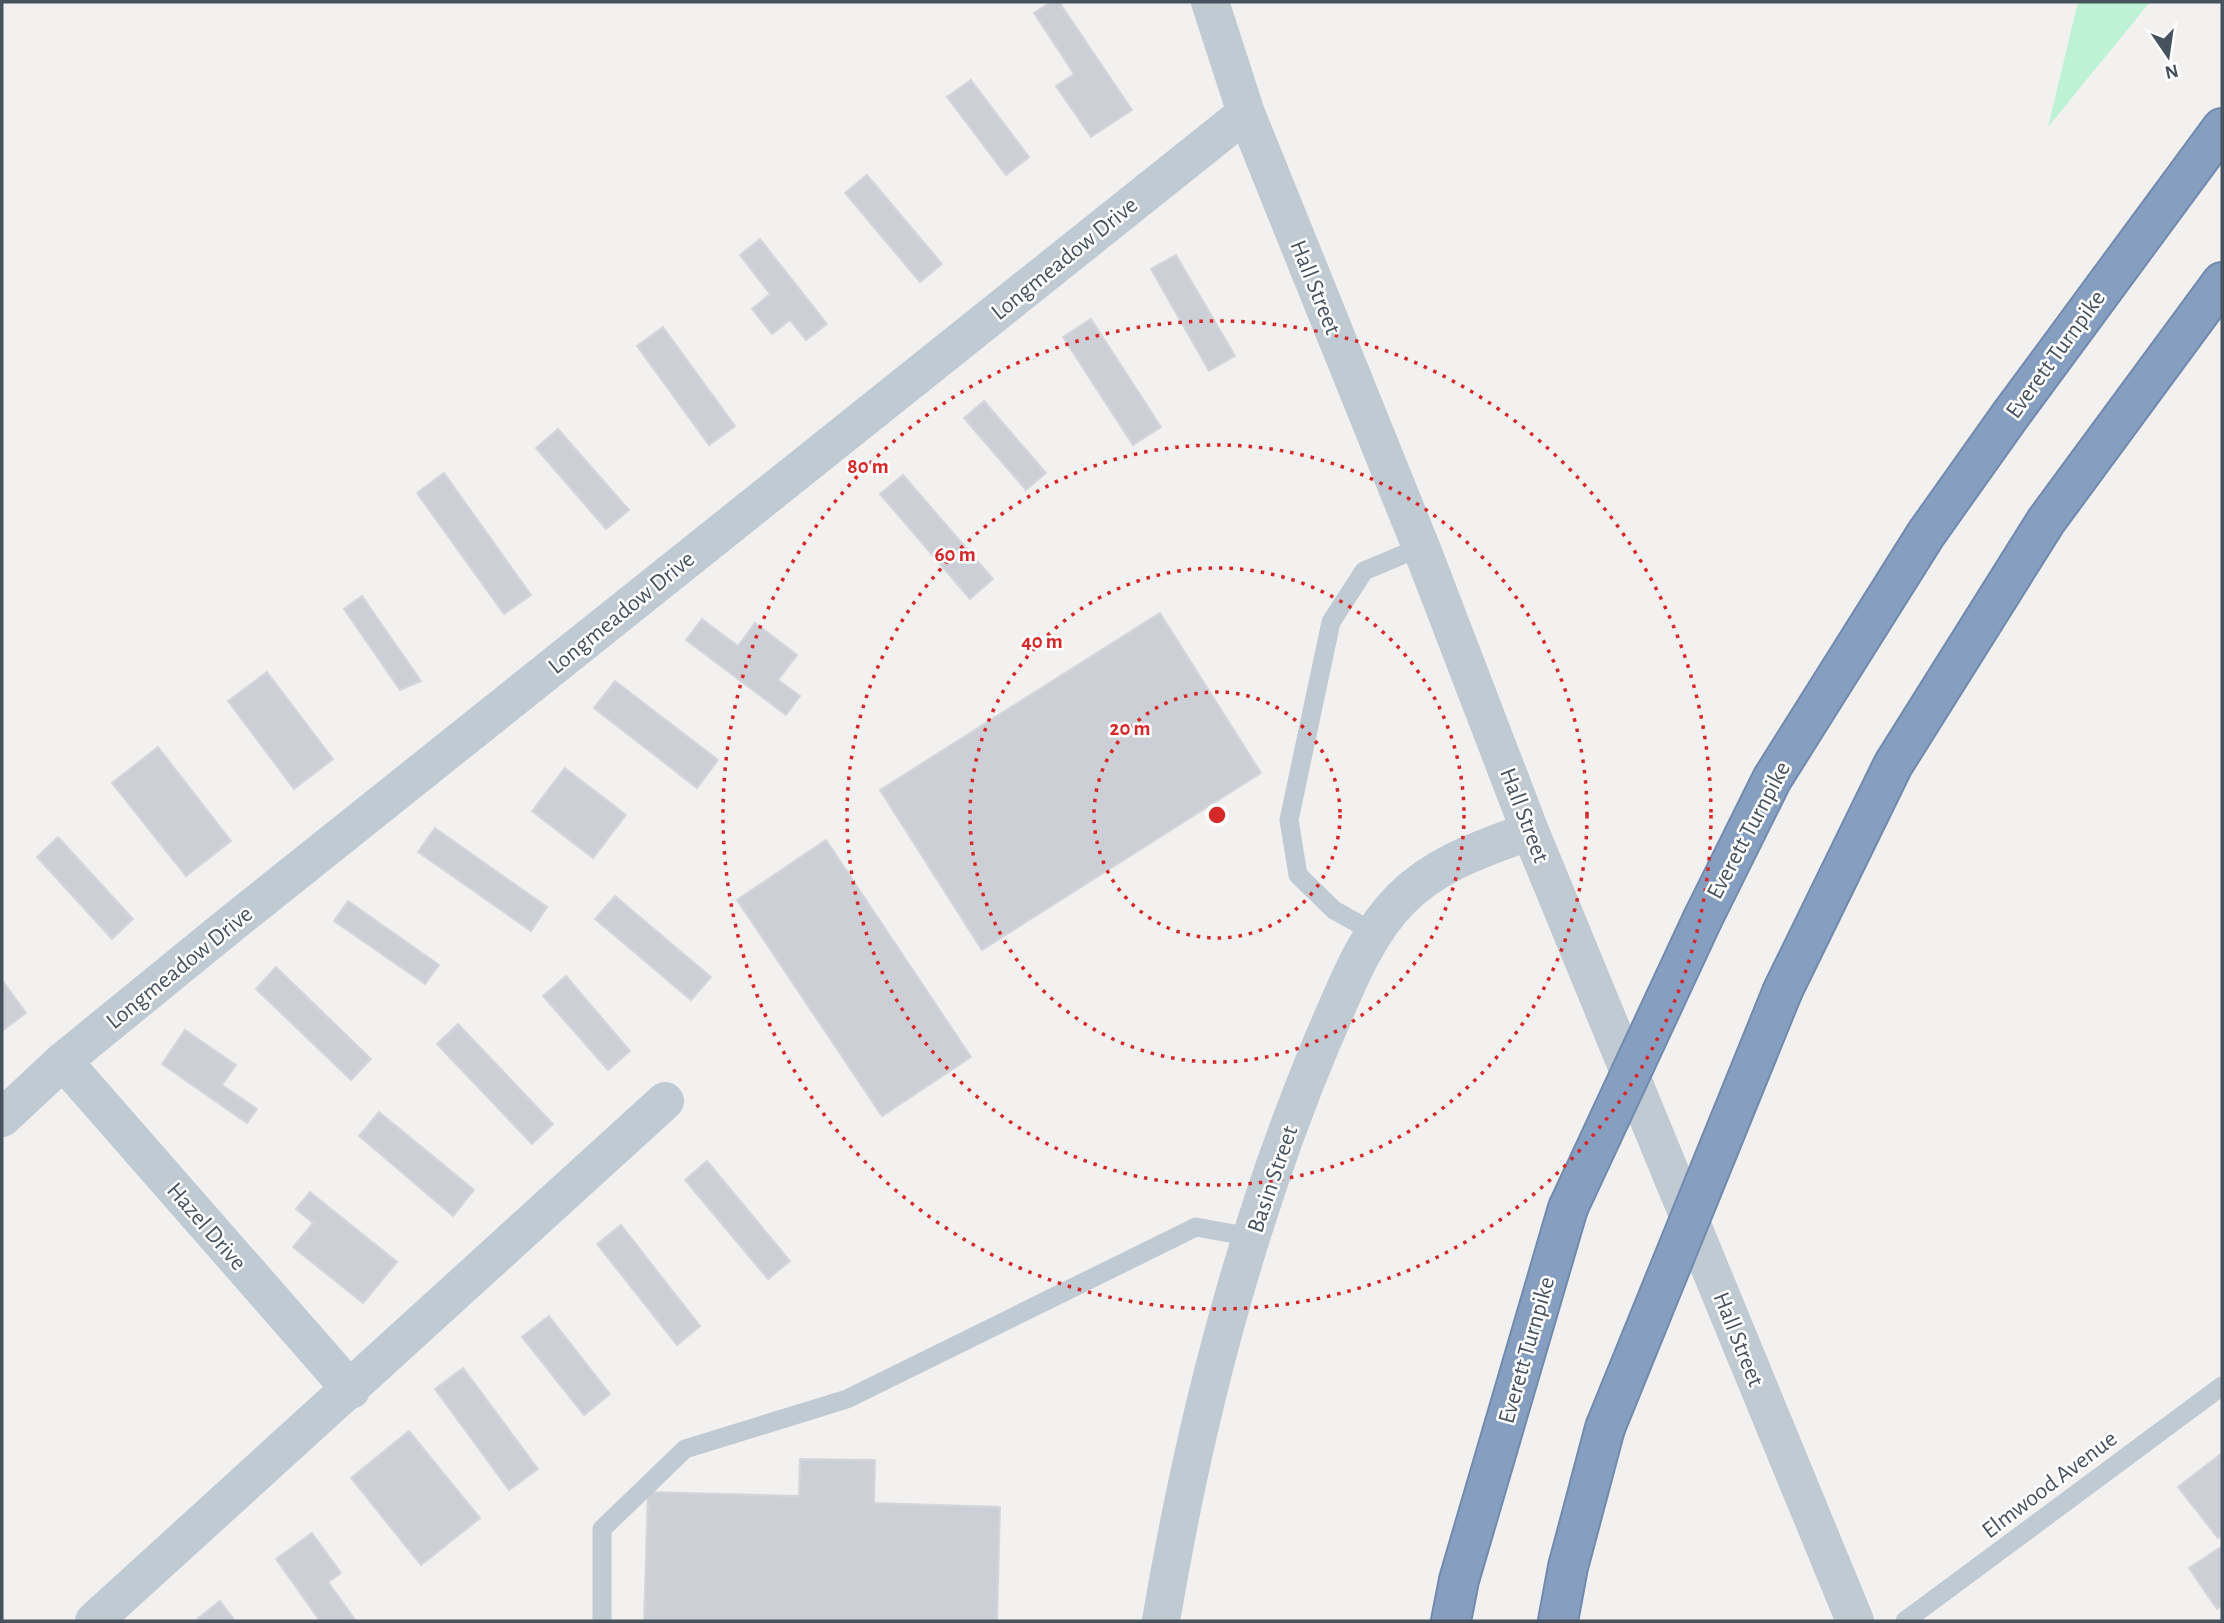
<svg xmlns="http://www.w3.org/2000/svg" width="2224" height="1623" font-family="'Alegreya Sans',sans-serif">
<rect width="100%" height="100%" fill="#f3f1f0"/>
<path fill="#bdf2d5" d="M 2078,2 L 2150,2 L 2048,127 Z"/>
<path fill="#cccfd6" stroke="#d4d6dc" stroke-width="2" d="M 1051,2 L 1059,2 L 1132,110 L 1091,137 L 1056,86 L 1074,74 L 1034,13 Z
M 971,80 L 1029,157 L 1006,175 L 947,97 Z
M 867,175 L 942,264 L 920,282 L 845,193 Z
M 760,239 L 827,324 L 806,340 L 790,320 L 772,334 L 752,309 L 770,294 L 740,255 Z
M 1176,255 L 1235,356 L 1209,371 L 1151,269 Z
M 1091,319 L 1161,427 L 1133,445 L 1063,337 Z
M 663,327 L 735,426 L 709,445 L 637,346 Z
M 984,401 L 1046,473 L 1026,490 L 964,418 Z
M 558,429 L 629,510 L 606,529 L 536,448 Z
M 444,473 L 531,595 L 504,614 L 417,493 Z
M 903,475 L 993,579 L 970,599 L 880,494 Z
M 362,596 L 421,681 L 400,690 L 344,609 Z
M 1160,613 L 1261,773 L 982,950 L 880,790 Z
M 702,619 L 738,646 L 755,623 L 797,655 L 778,680 L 800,696 L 786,715 L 686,640 Z
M 267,672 L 333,759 L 294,789 L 228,701 Z
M 615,681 L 718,760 L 697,788 L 594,708 Z
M 158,747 L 231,841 L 186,876 L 112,783 Z
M 565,768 L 626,815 L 593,858 L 532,811 Z
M 435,828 L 547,907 L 531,931 L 418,852 Z
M 58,837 L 133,919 L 112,939 L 37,857 Z
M 826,840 L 971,1057 L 882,1116 L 737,900 Z
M 615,896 L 711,977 L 691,1000 L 595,919 Z
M 348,901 L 439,965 L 425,984 L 334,921 Z
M 276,967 L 371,1059 L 351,1080 L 256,989 Z
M 566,976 L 630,1051 L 608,1070 L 543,996 Z
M 2,980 L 26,1013 L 2,1031 Z
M 458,1024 L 553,1124 L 532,1144 L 437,1044 Z
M 185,1030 L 236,1065 L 222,1085 L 257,1109 L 247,1123 L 162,1064 Z
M 379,1112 L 474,1190 L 453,1216 L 359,1136 Z
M 707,1161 L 790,1261 L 768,1279 L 685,1180 Z
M 310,1192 L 397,1262 L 363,1303 L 293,1247 L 313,1223 L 296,1209 Z
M 621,1225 L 700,1326 L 677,1345 L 597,1244 Z
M 549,1316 L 610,1394 L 584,1415 L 522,1337 Z
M 463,1368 L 538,1469 L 509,1490 L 435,1389 Z
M 409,1431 L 480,1518 L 421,1565 L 351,1478 Z
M 2222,1453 L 2222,1535 L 2218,1538 L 2178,1487 Z
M 800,1459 L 875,1460 L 874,1503 L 1000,1507 L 997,1621 L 644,1621 L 648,1492 L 799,1496 Z
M 312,1533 L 341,1573 L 328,1582 L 356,1621 L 320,1621 L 276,1559 Z
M 2222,1546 L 2222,1605 L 2217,1609 L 2189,1568 Z
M 220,1601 L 235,1621 L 198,1621 L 197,1619 Z"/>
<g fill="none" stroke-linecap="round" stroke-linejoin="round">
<defs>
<path id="highway" d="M 1703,918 L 1772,779 L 1926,534 L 2009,417 L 2222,128
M 1783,990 L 1893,765 L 2046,521 L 2222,282
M 1451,1621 L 1459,1580 L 1568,1208
M 1558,1621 L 1568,1567 L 1605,1428"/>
</defs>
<use href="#highway" stroke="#718aad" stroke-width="42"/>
<path stroke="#c0cad3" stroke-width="19" d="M 1375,933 L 1334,910 L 1298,875 L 1289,820 L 1331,622 L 1364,571 L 1421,547
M 602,1621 L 602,1529 L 685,1449 L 847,1399 L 1196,1227 L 1251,1237
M 1905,1621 L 2222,1386"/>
<path stroke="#c0cad3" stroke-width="38" d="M 1210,2 L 1246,113 L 1421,547 L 1530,831 L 1855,1621
M 63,1061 L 351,1390
M 2,1118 L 63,1061 L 231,924 L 1246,113
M 94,1621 L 665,1101
M 1161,1621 C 1194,1424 1245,1226 1322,1042 C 1343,995 1363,937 1401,899 C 1436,863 1484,848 1530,831"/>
<use href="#highway" stroke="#869fc1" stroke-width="38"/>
<defs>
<path id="highway-bridge" d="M 1568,1208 L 1703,918
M 1605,1428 L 1783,990"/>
</defs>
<use href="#highway-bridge" stroke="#718aad" stroke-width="42" stroke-linecap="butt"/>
<use href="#highway-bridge" stroke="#869fc1" stroke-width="38"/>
</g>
<g fill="none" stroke="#d62828" stroke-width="3.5" stroke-dasharray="3.5 7">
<circle cx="1217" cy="815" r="123"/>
<circle cx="1217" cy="815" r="247"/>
<circle cx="1217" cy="815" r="370"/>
<circle cx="1217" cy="815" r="494"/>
</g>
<g text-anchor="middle" stroke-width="5" stroke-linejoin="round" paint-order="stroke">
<g font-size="24" fill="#47525f" stroke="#fff">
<text transform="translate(1064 258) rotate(-39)" y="8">Longmeadow Drive</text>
<text transform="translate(1316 287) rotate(68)" y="8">Hall Street</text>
<text transform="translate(2055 354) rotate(-54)" y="8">Everett Turnpike</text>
<text transform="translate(621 612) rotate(-39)" y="8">Longmeadow Drive</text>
<text transform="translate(1525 815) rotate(69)" y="8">Hall Street</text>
<text transform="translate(1748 830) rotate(-62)" y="8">Everett Turnpike</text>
<text transform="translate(179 967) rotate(-39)" y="8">Longmeadow Drive</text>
<text transform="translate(1272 1179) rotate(-71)" y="8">Basin Street</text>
<text transform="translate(207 1226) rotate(49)" y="8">Hazel Drive</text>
<text transform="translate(1739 1339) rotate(68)" y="8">Hall Street</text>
<text transform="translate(1526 1350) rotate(-74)" y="8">Everett Turnpike</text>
<text transform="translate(2049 1484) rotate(-37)" y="8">Elmwood Avenue</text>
</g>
</g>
<circle cx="1217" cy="815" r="10" fill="#d62828" stroke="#fff" stroke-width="3.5"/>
<g font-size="21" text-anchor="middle" font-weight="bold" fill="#d62828" stroke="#fff" stroke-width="5" stroke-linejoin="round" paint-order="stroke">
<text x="868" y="473">80 m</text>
<text x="955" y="561">60 m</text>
<text x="1042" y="648">40 m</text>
<text x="1130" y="735">20 m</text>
</g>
<rect width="2224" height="1623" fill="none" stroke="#47525f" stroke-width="7"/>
<g transform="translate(2168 56) rotate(167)" stroke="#ffffff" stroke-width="5" paint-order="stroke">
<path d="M0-5L12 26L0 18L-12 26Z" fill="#47525f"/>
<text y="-10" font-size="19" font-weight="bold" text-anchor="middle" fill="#47525f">N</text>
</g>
</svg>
